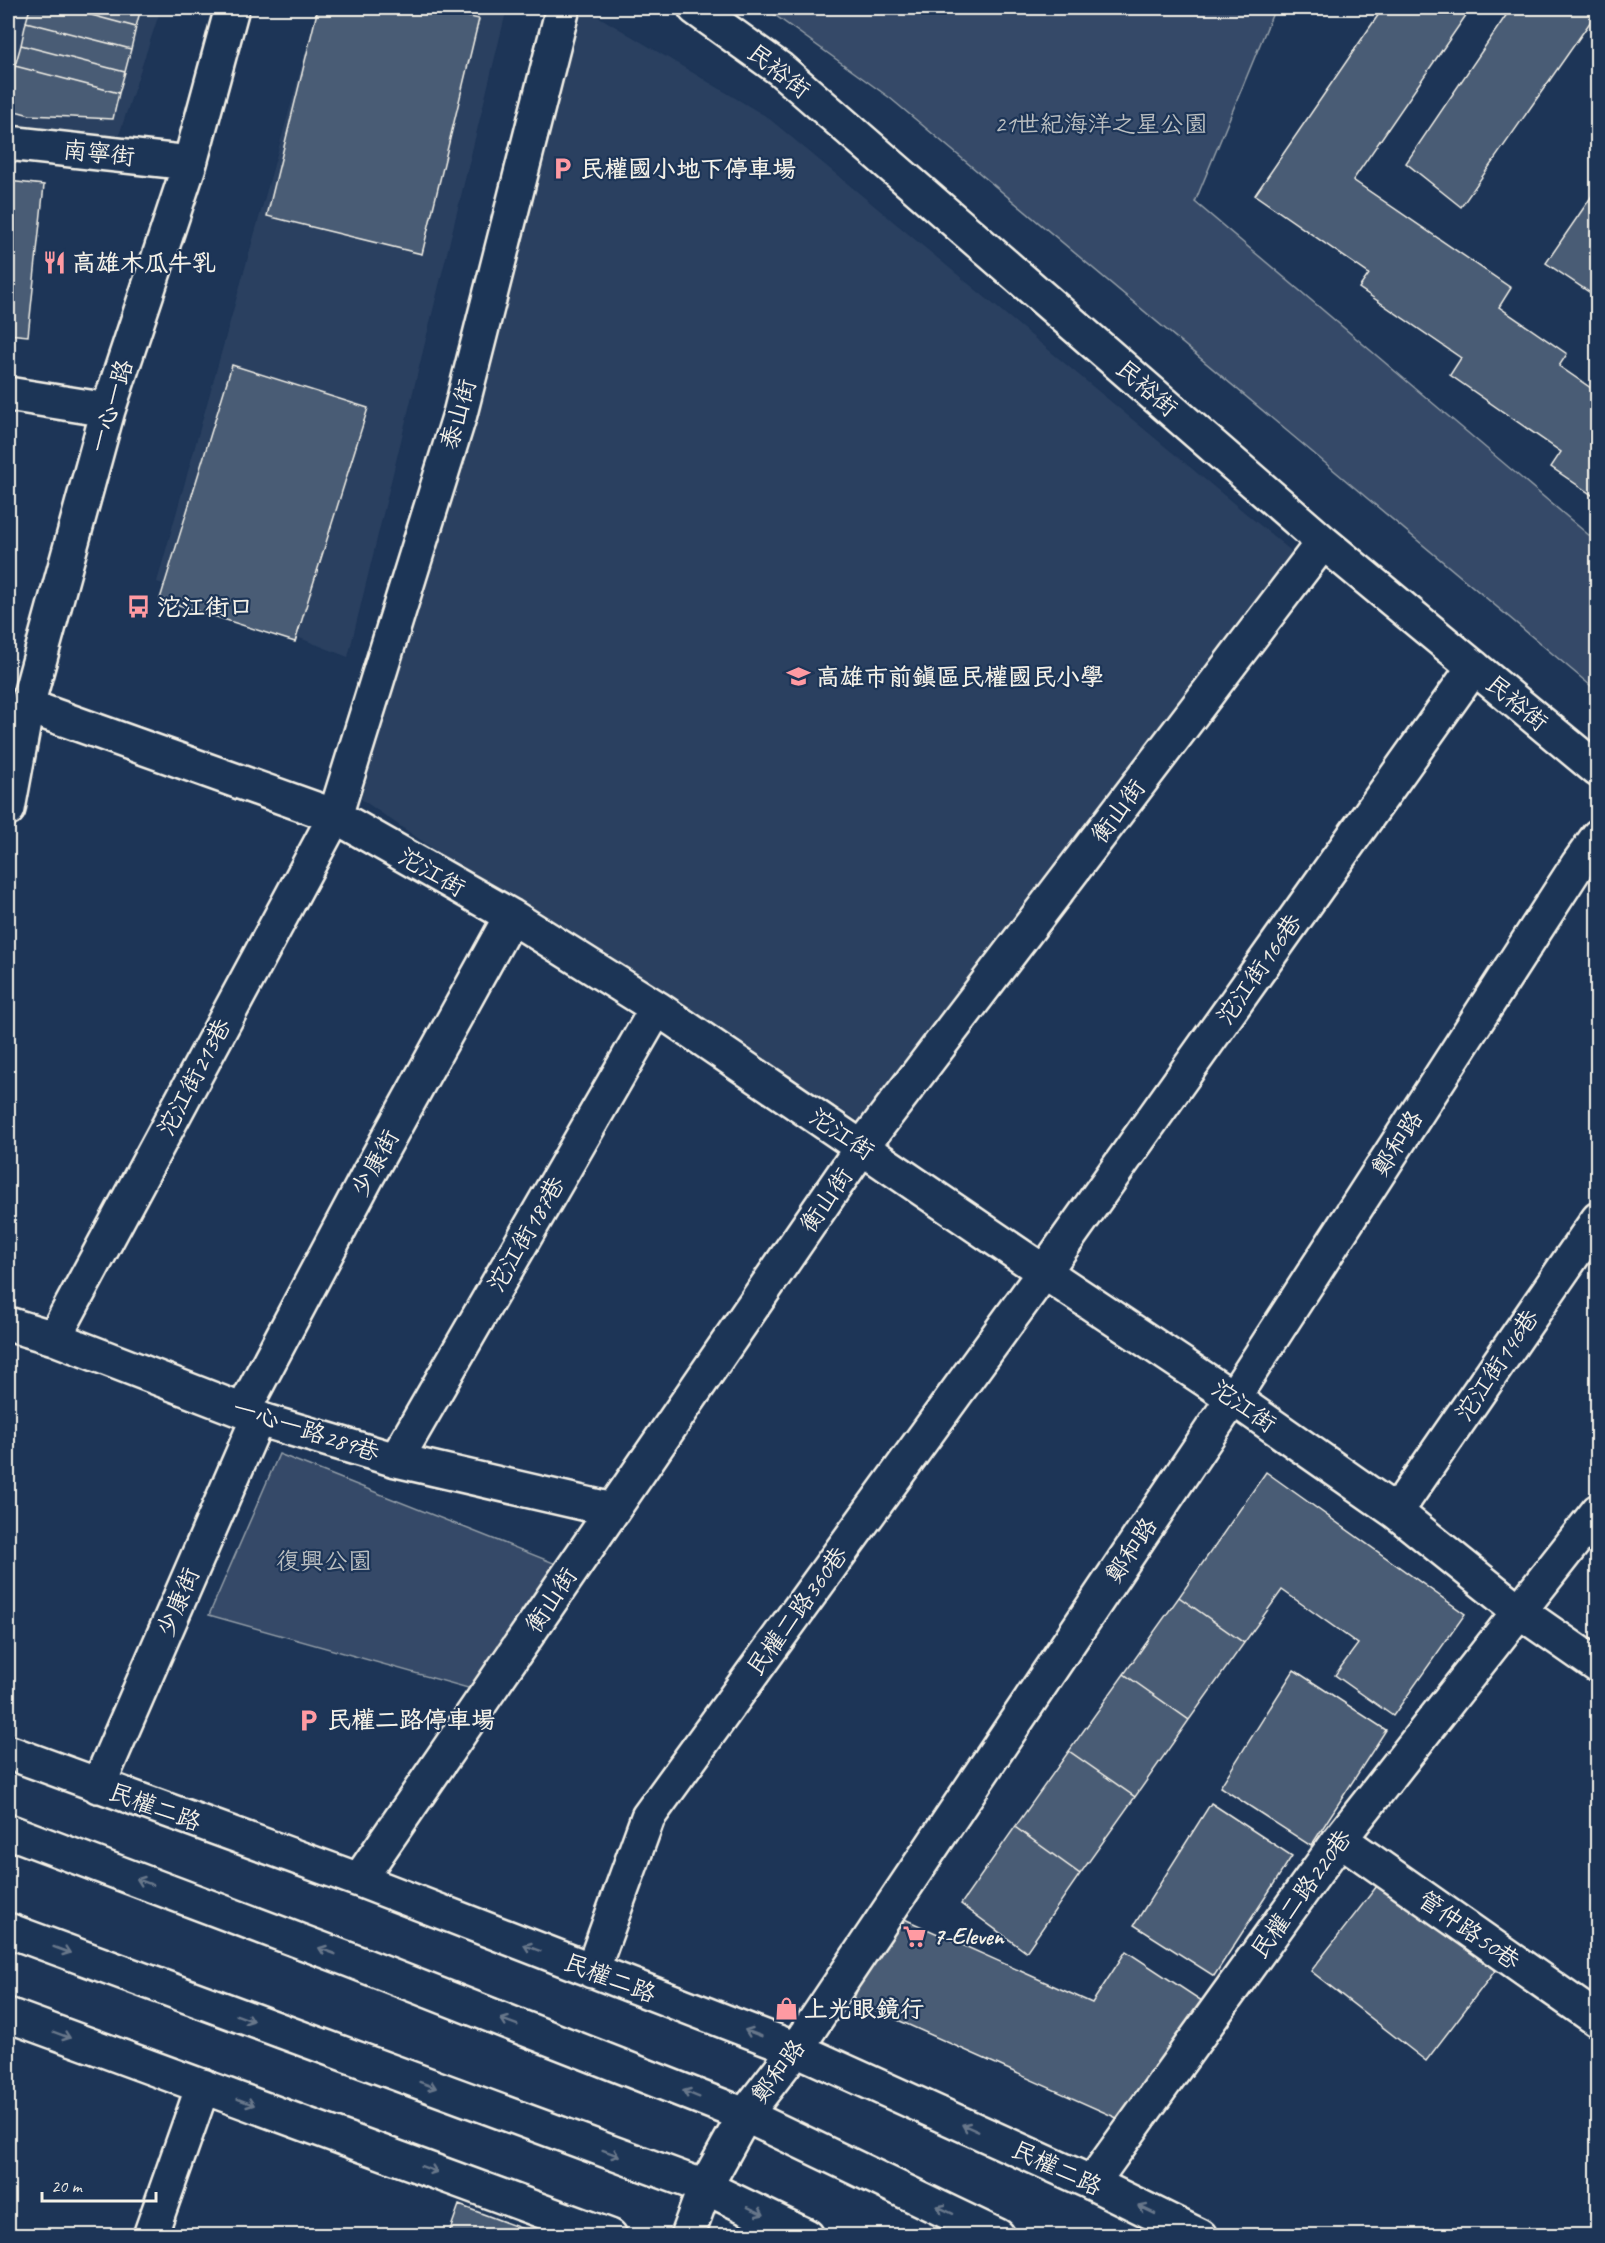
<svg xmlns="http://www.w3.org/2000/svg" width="1605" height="2243" font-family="Caveat,'LXGW WenKai TC',sans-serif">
<rect width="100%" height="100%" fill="#1d3557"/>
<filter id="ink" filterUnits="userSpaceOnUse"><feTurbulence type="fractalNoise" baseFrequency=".0167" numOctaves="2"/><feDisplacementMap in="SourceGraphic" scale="12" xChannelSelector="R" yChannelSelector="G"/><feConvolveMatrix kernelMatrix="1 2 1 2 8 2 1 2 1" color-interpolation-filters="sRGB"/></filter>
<g filter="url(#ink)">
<path fill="#2a4060" d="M 8,8 L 161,8 L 118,138 L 8,130 Z
M 318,8 L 507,8 L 348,657 L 157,582 Z
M 584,8 L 767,117 L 1296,555 L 859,1121 L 602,957 L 474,877 L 361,799 Z"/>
<path fill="#354a67" stroke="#949ea8" stroke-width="1.5" d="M 765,8 L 1275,8 L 1195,202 L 1597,542 L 1597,691 L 890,98 Z
M 279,1454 L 569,1569 L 482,1692 L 209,1615 Z"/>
<path fill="#485b74" stroke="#f4f1e8" stroke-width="1.5" d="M 30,8 L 65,8 L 136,27 L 131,49 L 26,22 Z
M 65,8 L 141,8 L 136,27 Z
M 318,8 L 432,8 L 479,19 L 422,254 L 267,216 Z
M 1383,8 L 1471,8 L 1353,180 L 1511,288 L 1499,307 L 1567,354 L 1559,366 L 1598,393 L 1598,499 L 1551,467 L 1561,452 L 1450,375 L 1461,358 L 1359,288 L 1369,274 L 1255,195 Z
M 1511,8 L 1598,8 L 1598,11 L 1461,207 L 1406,163 Z
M 26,22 L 131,49 L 125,72 L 21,45 Z
M 21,45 L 125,72 L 119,93 L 15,66 Z
M 15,66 L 119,93 L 113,119 L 30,115 L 8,109 L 8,95 Z
M 8,181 L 44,185 L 28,336 L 8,334 Z
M 1598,187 L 1598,298 L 1546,263 Z
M 232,365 L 368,408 L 295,642 L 160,599 Z
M 1266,1472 L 1465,1614 L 1393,1716 L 1335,1675 L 1358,1644 L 1282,1590 L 1244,1643 L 1179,1597 Z
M 1179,1597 L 1244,1643 L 1189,1720 L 1124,1674 Z
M 1294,1670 L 1386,1730 L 1311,1846 L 1220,1787 Z
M 1124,1674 L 1189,1720 L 1135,1797 L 1069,1751 Z
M 1069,1751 L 1135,1797 L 1080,1874 L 1015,1827 Z
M 1211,1803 L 1292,1856 L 1214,1976 L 1134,1925 Z
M 1015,1827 L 1080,1874 L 1026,1952 L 961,1904 Z
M 1387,1873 L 1501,1963 L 1426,2061 L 1311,1971 Z
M 891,1913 L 1092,2003 L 1126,1951 L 1208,2005 L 1128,2123 L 853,2000 Z
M 459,2205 L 542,2236 L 448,2236 Z"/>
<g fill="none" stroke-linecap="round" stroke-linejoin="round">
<defs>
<path id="minor" d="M 695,8 L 780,69 L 1323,542 L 1598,770
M 8,143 L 190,163
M 8,394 L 108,410
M 27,706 L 335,816 L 511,916 L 657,1008 L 1044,1272 L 1233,1398 L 1396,1512 L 1519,1611 L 1598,1666
M 8,809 L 27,706 L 108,410 L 190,163 L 232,8
M 8,1324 L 54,1338 L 243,1411 L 265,1421 L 396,1460 L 613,1510
M 54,1338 L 335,816 L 460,414 L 563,8
M 243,1411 L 368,1175 L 511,916
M 396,1460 L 657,1008
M 1396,1512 L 1598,1219
M 8,1752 L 359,1880 L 796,2049 L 1092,2183 L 1200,2236
M 98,1786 L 258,1418
M 1340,1839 L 1598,2020
M 359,1880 L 862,1147 L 1323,542
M 592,1971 L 648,1817 L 1044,1272 L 1474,667
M 8,2015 L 610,2236
M 1092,2183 L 1340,1839 L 1598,1511
M 150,2236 L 203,2086
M 687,2236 L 705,2187 L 745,2115 L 796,2049 L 1233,1398 L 1578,864 L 1598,836"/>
<path id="major" d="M 8,1831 L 350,1960 L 745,2115 L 998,2236
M 8,1930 L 705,2187 L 807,2236"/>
</defs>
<use href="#minor" stroke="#f4f1e8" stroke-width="38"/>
<use href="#major" stroke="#f4f1e8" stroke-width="38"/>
<use href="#minor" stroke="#1d3557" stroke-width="33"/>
<use href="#major" stroke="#1d3557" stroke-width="33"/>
</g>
<defs><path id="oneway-shaft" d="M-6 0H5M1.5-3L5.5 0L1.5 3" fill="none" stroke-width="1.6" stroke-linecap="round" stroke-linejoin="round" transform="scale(1.5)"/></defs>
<g stroke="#68778a">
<use href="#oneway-shaft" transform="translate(145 1882) rotate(-159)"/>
<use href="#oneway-shaft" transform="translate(532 1948) rotate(-159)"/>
<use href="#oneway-shaft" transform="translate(62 1950) rotate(20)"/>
<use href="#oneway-shaft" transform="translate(327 1951) rotate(-159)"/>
<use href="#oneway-shaft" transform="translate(245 2018) rotate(20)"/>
<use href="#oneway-shaft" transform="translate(509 2022) rotate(-159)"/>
<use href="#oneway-shaft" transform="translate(753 2033) rotate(-159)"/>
<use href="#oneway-shaft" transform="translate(62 2035) rotate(20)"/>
<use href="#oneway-shaft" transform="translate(428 2085) rotate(20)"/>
<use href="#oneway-shaft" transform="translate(691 2094) rotate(-158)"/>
<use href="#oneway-shaft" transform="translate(246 2102) rotate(20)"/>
<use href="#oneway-shaft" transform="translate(970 2128) rotate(-156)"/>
<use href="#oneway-shaft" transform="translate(611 2153) rotate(20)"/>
<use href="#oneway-shaft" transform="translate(429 2169) rotate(20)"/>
<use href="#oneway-shaft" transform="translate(945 2210) rotate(-155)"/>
<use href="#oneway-shaft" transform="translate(1147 2210) rotate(-154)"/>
<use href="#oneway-shaft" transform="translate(756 2211) rotate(25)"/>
</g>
</g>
<defs>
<symbol id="parking-bare" viewBox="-9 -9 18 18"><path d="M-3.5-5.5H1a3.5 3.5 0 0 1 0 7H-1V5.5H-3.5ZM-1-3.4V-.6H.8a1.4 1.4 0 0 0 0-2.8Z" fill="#ff9aa2" stroke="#1d3557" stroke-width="2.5" paint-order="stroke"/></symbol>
<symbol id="restaurant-bare" viewBox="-9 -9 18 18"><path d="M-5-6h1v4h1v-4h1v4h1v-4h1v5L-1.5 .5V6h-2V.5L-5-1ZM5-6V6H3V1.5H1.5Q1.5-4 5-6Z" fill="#ff9aa2" stroke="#1d3557" stroke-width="2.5" paint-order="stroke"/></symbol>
<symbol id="bus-bare" viewBox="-9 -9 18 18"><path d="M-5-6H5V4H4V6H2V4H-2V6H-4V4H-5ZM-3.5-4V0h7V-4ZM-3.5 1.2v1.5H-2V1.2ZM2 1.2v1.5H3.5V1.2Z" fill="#ff9aa2" stroke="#1d3557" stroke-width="2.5" paint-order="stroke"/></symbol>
<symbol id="school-bare" viewBox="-9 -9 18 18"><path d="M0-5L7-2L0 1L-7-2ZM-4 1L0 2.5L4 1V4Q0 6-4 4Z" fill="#ff9aa2" stroke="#1d3557" stroke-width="2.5" paint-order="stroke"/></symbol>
<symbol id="supermarket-bare" viewBox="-9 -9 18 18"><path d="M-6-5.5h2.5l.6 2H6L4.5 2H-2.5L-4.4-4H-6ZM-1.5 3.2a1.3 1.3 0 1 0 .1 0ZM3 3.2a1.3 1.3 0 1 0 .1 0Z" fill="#ff9aa2" stroke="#1d3557" stroke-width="2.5" paint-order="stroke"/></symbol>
<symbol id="shop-bare" viewBox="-9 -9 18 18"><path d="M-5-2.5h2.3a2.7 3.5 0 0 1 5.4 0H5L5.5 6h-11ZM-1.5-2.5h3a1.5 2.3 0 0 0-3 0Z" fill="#ff9aa2" stroke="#1d3557" stroke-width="2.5" paint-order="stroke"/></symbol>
</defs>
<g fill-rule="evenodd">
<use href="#parking-bare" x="546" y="152" width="33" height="33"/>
<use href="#restaurant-bare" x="38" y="246" width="33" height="33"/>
<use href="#bus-bare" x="122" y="590" width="33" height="33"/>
<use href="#school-bare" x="782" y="660" width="33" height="33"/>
<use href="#parking-bare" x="292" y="1704" width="33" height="33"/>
<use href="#supermarket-bare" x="898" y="1920" width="33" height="33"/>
<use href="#shop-bare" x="770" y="1992" width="33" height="33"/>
</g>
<g text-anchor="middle" stroke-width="4.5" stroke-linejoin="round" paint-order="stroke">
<g font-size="24" fill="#f4f1e8" stroke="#1d3557">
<text transform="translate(779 71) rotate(38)" y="8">民裕街</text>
<text transform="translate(99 153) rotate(6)" y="8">南寧街</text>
<text transform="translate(1147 388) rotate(41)" y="8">民裕街</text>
<text transform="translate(111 406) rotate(-73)" y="8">一心一路</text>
<text transform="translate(458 414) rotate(-74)" y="8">泰山街</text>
<text transform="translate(1517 703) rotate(40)" y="8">民裕街</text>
<text transform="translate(1118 811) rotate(-53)" y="8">衡山街</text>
<text transform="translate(432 872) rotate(30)" y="8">沱江街</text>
<text transform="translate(1259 969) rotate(-55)" y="8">沱江街166巷</text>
<text transform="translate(194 1077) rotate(-62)" y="8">沱江街213巷</text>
<text transform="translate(842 1134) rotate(34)" y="8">沱江街</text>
<text transform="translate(1397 1143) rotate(-57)" y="8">鄭和路</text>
<text transform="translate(375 1163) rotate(-61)" y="8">少康街</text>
<text transform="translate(826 1200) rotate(-55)" y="8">衡山街</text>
<text transform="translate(526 1234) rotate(-60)" y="8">沱江街187巷</text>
<text transform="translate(1497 1365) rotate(-56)" y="8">沱江街146巷</text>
<text transform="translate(1244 1406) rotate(35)" y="8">沱江街</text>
<text transform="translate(306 1430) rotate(18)" y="8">一心一路289巷</text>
<text transform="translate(1131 1550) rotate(-56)" y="8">鄭和路</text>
<text transform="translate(551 1600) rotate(-56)" y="8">衡山街</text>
<text transform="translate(178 1602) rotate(-67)" y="8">少康街</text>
<text transform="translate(797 1611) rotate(-54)" y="8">民權二路360巷</text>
<text transform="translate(155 1807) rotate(20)" y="8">民權二路</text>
<text transform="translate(1301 1894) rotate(-54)" y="8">民權二路220巷</text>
<text transform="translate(1469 1930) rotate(35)" y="8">管仲路50巷</text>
<text transform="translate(610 1978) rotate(21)" y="8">民權二路</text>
<text transform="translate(778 2071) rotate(-53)" y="8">鄭和路</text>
<text transform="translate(1057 2168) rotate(25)" y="8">民權二路</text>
</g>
<g font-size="24" fill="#bbbfc1" stroke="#1d3557">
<text x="1101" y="132">21世紀海洋之星公園</text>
<text x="324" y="1569">復興公園</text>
</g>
<g font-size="24" font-weight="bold" fill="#f4f1e8" stroke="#1d3557" text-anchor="start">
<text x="580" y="177">民權國小地下停車場</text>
<text x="72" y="271">高雄木瓜牛乳</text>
<text x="157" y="615">沱江街口</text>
<text x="816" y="685">高雄市前鎮區民權國民小學</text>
<text x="327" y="1728">民權二路停車場</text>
<text x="933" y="1944">7-Eleven</text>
<text x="804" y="2017">上光眼鏡行</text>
</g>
</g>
<rect width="1605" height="2243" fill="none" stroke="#1d3557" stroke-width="30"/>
<rect x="15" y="15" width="1575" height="2213" fill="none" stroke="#f4f1e8" stroke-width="2" filter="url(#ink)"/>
<path d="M42 2192v9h114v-9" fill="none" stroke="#f4f1e8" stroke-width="3"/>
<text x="51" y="2192" font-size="18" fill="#f4f1e8" stroke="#1d3557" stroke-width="4.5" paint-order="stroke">20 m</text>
</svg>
